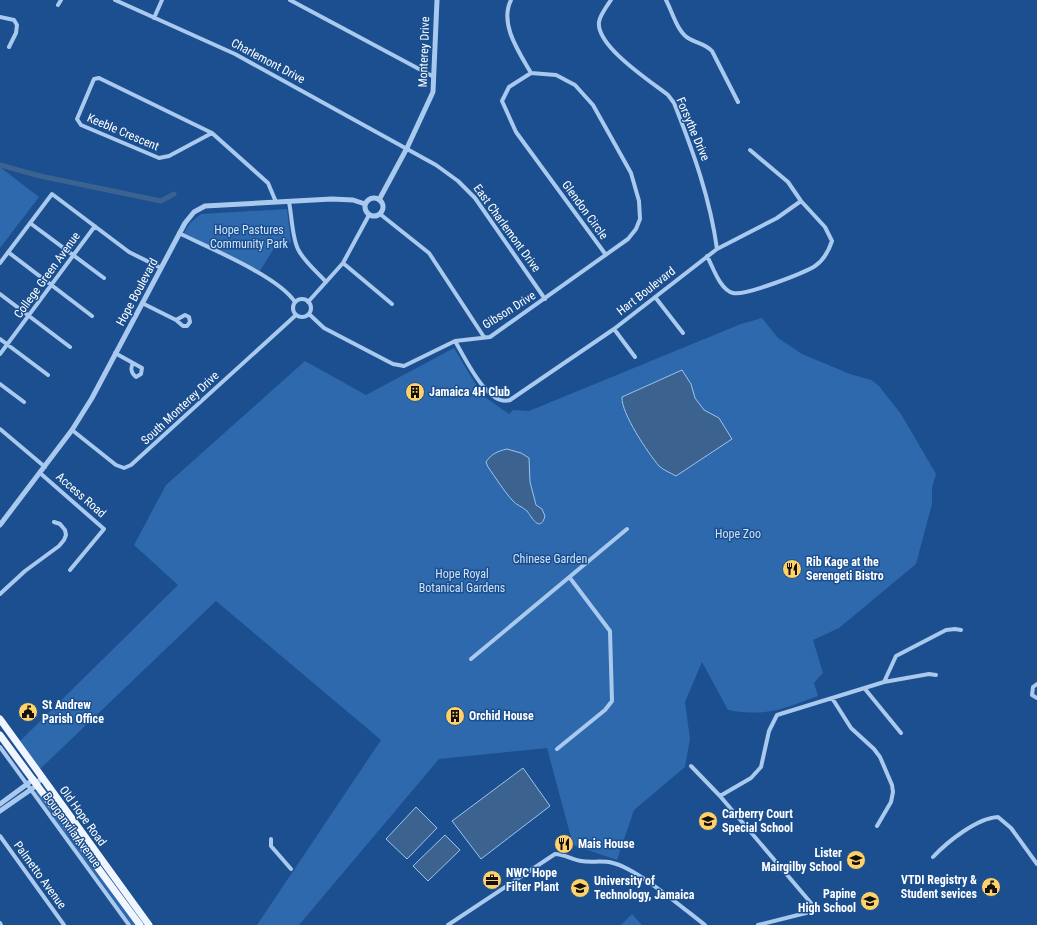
<svg xmlns="http://www.w3.org/2000/svg" width="1037" height="925" font-family="'Roboto Condensed',sans-serif">
<rect width="100%" height="100%" fill="#1b4f8f"/>
<path fill="#2e69ad" d="M 0,167 L 39,197 L 0,248 Z
M 287,209 L 291,242 L 274,248 L 260,271 L 184,233 L 190,223 L 201,214 Z
M 762,318 L 778,338 L 802,354 L 850,374 L 871,380 L 879,386 L 901,414 L 936,474 L 932,488 L 932,504 L 916,564 L 839,628 L 813,640 L 823,673 L 814,683 L 818,696 C 782,709 768,717 728,710 L 702,662 L 685,702 L 690,739 L 685,767 L 634,810 L 617,860 L 573,845 L 547,748 L 439,759 L 299,925 L 257,925 L 381,740 L 216,601 L 39,770 L 19,742 L 178,585 L 134,545 L 166,485 L 305,361 L 366,395 L 454,348 L 482,395 L 509,414 L 513,410 L 529,411 L 741,324 Z
M 38,790 L 65,827 C 68,839 77,847 85,854 L 137,925 L 132,925 L 35,792 Z
M 632,914 L 642,925 L 621,925 Z"/>
<path fill="#3c6290" stroke="#9cc4f0" d="M 682,370 L 691,384 L 695,398 L 704,410 L 719,418 L 732,439 L 676,476 C 671,473 663,470 659,466 C 648,453 621,413 622,397 Z
M 507,449 L 521,453 L 529,458 L 530,482 L 535,501 L 536,505 L 542,509 L 545,516 C 540,534 531,516 527,511 C 523,507 516,505 512,500 C 503,490 496,478 488,467 L 486,462 C 491,454 498,451 507,449 Z
M 523,768 L 550,806 L 481,859 L 452,821 Z
M 416,807 L 437,828 L 407,859 L 386,839 Z
M 445,835 L 460,850 L 428,881 L 413,866 Z"/>
<g fill="none" stroke-linecap="round" stroke-linejoin="round">
<path stroke="#3c6290" stroke-width="5" d="M 0,165 L 40,176 L 161,201 L 174,194"/>
<path stroke="#a9c9ee" stroke-width="4" d="M 115,0 L 235,54 L 436,165 L 458,181 L 475,198 L 545,299
M 290,0 L 434,77
M 511,0 C 499,24 519,52 531,73
M 611,0 C 607,6 600,15 599,22 C 596,46 650,81 668,95 L 674,103 C 693,151 710,198 717,249
M 666,0 C 672,11 677,31 688,38 C 696,43 706,44 712,51 L 738,102
M 58,5 L 61,0
M 0,17 L 14,20 L 17,25 L 16,33 L 9,47
M 154,18 L 162,0
M 212,133 L 169,156 L 159,158 L 81,125 L 77,119 L 94,79 L 99,78 L 212,133 L 268,183 L 276,202
M 289,202 C 292,216 292,240 299,251 C 305,262 317,272 326,282
M 380,214 L 429,253 L 484,337
M 30,223 L 104,278
M 179,233 C 209,248 278,276 295,302
M 8,252 L 92,316
M 707,256 C 713,267 720,290 733,293 C 745,296 804,273 815,266 C 824,260 829,250 832,241 L 825,227 L 801,201 L 788,182 L 750,150
M 0,263 L 52,194 L 129,252 L 161,268
M 343,263 L 392,304
M 0,294 L 70,347
M 655,297 L 683,333
M293 308a9 9 0 1 1 18 0a9 9 0 1 1-18 0Z
M 308,302 L 343,263 L 369,215
M 142,303 L 176,320 L 183,326 L 187,326 L 190,322 L 189,317 L 185,315 L 176,320
M 309,314 L 324,328 L 393,364 L 404,366 L 455,341 L 490,337 L 628,239 L 636,229 L 640,219 L 639,201 L 631,173 L 593,105 L 575,85 L 556,75 L 531,73 L 509,87 L 502,101 L 516,132 L 606,255
M 614,329 L 635,357
M 0,339 L 48,375
M 455,341 C 464,356 488,408 510,400 L 614,329 L 717,249 L 777,218 L 801,201
M 115,353 L 142,368 L 141,374 L 136,377 C 131,373 130,369 133,363
M 0,354 L 95,226
M 0,384 L 24,402
M 0,429 L 45,467
M 72,430 L 116,465 L 124,468 L 131,465 L 296,315
M 40,473 L 104,529 L 70,570
M 0,594 L 25,571 L 59,546 L 64,540 L 66,535 L 65,530 L 60,524 L 54,522
M 471,659 L 627,529
M 884,682 L 896,656 L 946,630 L 955,629 L 961,630
M 1037,684 L 1033,687 L 1032,695 L 1037,698
M 865,689 L 901,733
M 832,698 L 851,728 L 874,749 L 880,757 L 892,785 L 893,792 L 891,802 L 877,826
M 0,747 L 129,925
M 557,749 L 605,710 L 612,701 L 610,631 L 570,578
M 691,766 L 720,796 L 811,903 L 812,908 L 810,912 L 758,925
M 720,796 L 751,778 L 761,767 L 769,731 L 777,715 L 884,682 L 929,674 L 936,675
M 0,836 L 64,925
M 271,839 L 271,846 L 291,869
M 933,857 C 947,842 977,818 998,817 L 1011,828 L 1037,864
M 0,923 L 1,925
M 448,925 L 555,854 C 565,854 572,860 581,861 C 592,863 602,860 613,863 C 636,868 684,909 705,925"/>
<path stroke="#a9c9ee" stroke-width="5" d="M365 207a9 9 0 1 1 18 0a9 9 0 1 1-18 0Z
M 379,200 L 407,148 L 433,92 L 437,0
M 0,525 L 72,430 L 92,398 L 185,223 L 194,212 L 205,206 L 332,199 L 353,200 L 365,204
M 0,804 L 34,779
M 0,811 L 36,786 L 42,776"/>
<path stroke="#f0f6ff" stroke-width="7" d="M 0,719 L 149,925
M 0,735 L 140,925"/>
</g>
<defs>
<symbol id="building-disc" viewBox="-11 -11 22 22"><circle r="9.5" fill="#ffd166" stroke="#1b4f8f"/><path d="M-4-6H4V6H1V3H-1V6H-4ZM-2.5-4.3h1.7v1.8h-1.7ZM.8-4.3h1.7v1.8H.8ZM-2.5-1h1.7V.8h-1.7ZM.8-1h1.7V.8H.8Z" fill="#111"/></symbol>
<symbol id="restaurant-disc" viewBox="-11 -11 22 22"><circle r="9.5" fill="#ffd166" stroke="#1b4f8f"/><path d="M-5-6h1v4h1v-4h1v4h1v-4h1v5L-1.5 .5V6h-2V.5L-5-1ZM5-6V6H3V1.5H1.5Q1.5-4 5-6Z" fill="#111"/></symbol>
<symbol id="civic-disc" viewBox="-11 -11 22 22"><circle r="9.5" fill="#ffd166" stroke="#1b4f8f"/><path d="M-.6-6.5H3V-4.5H.6V-3L4-1V1h2V6H-6V1h2V-1L-.6-3ZM-1.2 2.5V6h2.4V2.5Z" fill="#111"/></symbol>
<symbol id="school-disc" viewBox="-11 -11 22 22"><circle r="9.5" fill="#ffd166" stroke="#1b4f8f"/><path d="M0-5L7-2L0 1L-7-2ZM-4 1L0 2.5L4 1V4Q0 6-4 4Z" fill="#111"/></symbol>
<symbol id="office-disc" viewBox="-11 -11 22 22"><circle r="9.5" fill="#ffd166" stroke="#1b4f8f"/><path d="M-6-3h4V-5.5h4V-3h4V5H-6ZM-1-4.5V-3h2v-1.5ZM-6 0V1H6V0Z" fill="#111"/></symbol>
<symbol id="university-disc" viewBox="-11 -11 22 22"><circle r="9.5" fill="#ffd166" stroke="#1b4f8f"/><path d="M0-5L7-2L0 1L-7-2ZM-4 1L0 2.5L4 1V4Q0 6-4 4Z" fill="#111"/></symbol>
</defs>
<g fill-rule="evenodd">
<use href="#building-disc" x="404" y="381" width="22" height="22"/>
<use href="#restaurant-disc" x="781" y="558" width="22" height="22"/>
<use href="#civic-disc" x="17" y="701" width="22" height="22"/>
<use href="#building-disc" x="444" y="705" width="22" height="22"/>
<use href="#school-disc" x="697" y="810" width="22" height="22"/>
<use href="#restaurant-disc" x="553" y="833" width="22" height="22"/>
<use href="#school-disc" x="845" y="849" width="22" height="22"/>
<use href="#office-disc" x="481" y="869" width="22" height="22"/>
<use href="#civic-disc" x="980" y="876" width="22" height="22"/>
<use href="#university-disc" x="569" y="877" width="22" height="22"/>
<use href="#school-disc" x="859" y="890" width="22" height="22"/>
</g>
<g text-anchor="middle" stroke-width="3" stroke-linejoin="round" paint-order="stroke">
<g font-size="12" fill="#fff" stroke="#1b4f8f">
<text transform="translate(424 52) rotate(-88)" y="4">Monterey Drive</text>
<text transform="translate(268 61) rotate(28)" y="4">Charlemont Drive</text>
<text transform="translate(693 129) rotate(67)" y="4">Forsythe Drive</text>
<text transform="translate(123 132) rotate(23)" y="4">Keeble Crescent</text>
<text transform="translate(585 210) rotate(54)" y="4">Glendon Circle</text>
<text transform="translate(507 228) rotate(54)" y="4">East Charlemont Drive</text>
<text transform="translate(47 275) rotate(-54)" y="4">College Green Avenue</text>
<text transform="translate(646 291) rotate(-38)" y="4">Hart Boulevard</text>
<text transform="translate(137 292) rotate(-62)" y="4">Hope Boulevard</text>
<text transform="translate(509 310) rotate(-32)" y="4">Gibson Drive</text>
<text transform="translate(180 408) rotate(-43)" y="4">South Monterey Drive</text>
<text transform="translate(81 495) rotate(41)" y="4">Access Road</text>
<text transform="translate(83 816) rotate(54)" y="4">Old Hope Road</text>
<text transform="translate(72 830) rotate(54)" y="4">Bouganvila Avenue</text>
<text transform="translate(40 875) rotate(54)" y="4">Palmetto Avenue</text>
</g>
<g font-size="12" fill="#cfe3fa" stroke="#1b4f8f">
<text x="249" y="234">Hope Pastures<tspan x="249" dy="14">Community Park</tspan></text>
<text x="738" y="538">Hope Zoo</text>
<text x="550" y="563">Chinese Garden</text>
<text x="462" y="578">Hope Royal<tspan x="462" dy="14">Botanical Gardens</tspan></text>
</g>
<g font-size="12" font-weight="bold" fill="#fff" stroke="#1b4f8f" text-anchor="start">
<text x="429" y="396">Jamaica 4H Club</text>
<text x="806" y="566">Rib Kage at the<tspan x="806" dy="14">Serengeti Bistro</tspan></text>
<text x="42" y="709">St Andrew<tspan x="42" dy="14">Parish Office</tspan></text>
<text x="469" y="720">Orchid House</text>
<text x="722" y="818">Carberry Court<tspan x="722" dy="14">Special School</tspan></text>
<text x="578" y="848">Mais House</text>
<text x="842" y="857" text-anchor="end">Lister<tspan x="842" dy="14">Mairgilby School</tspan></text>
<text x="506" y="877">NWC Hope<tspan x="506" dy="14">Filter Plant</tspan></text>
<text x="977" y="884" text-anchor="end">VTDI Registry &amp;<tspan x="977" dy="14">Student sevices</tspan></text>
<text x="594" y="885">University of<tspan x="594" dy="14">Technology, Jamaica</tspan></text>
<text x="856" y="898" text-anchor="end">Papine<tspan x="856" dy="14">High School</tspan></text>
</g>
</g>
</svg>
